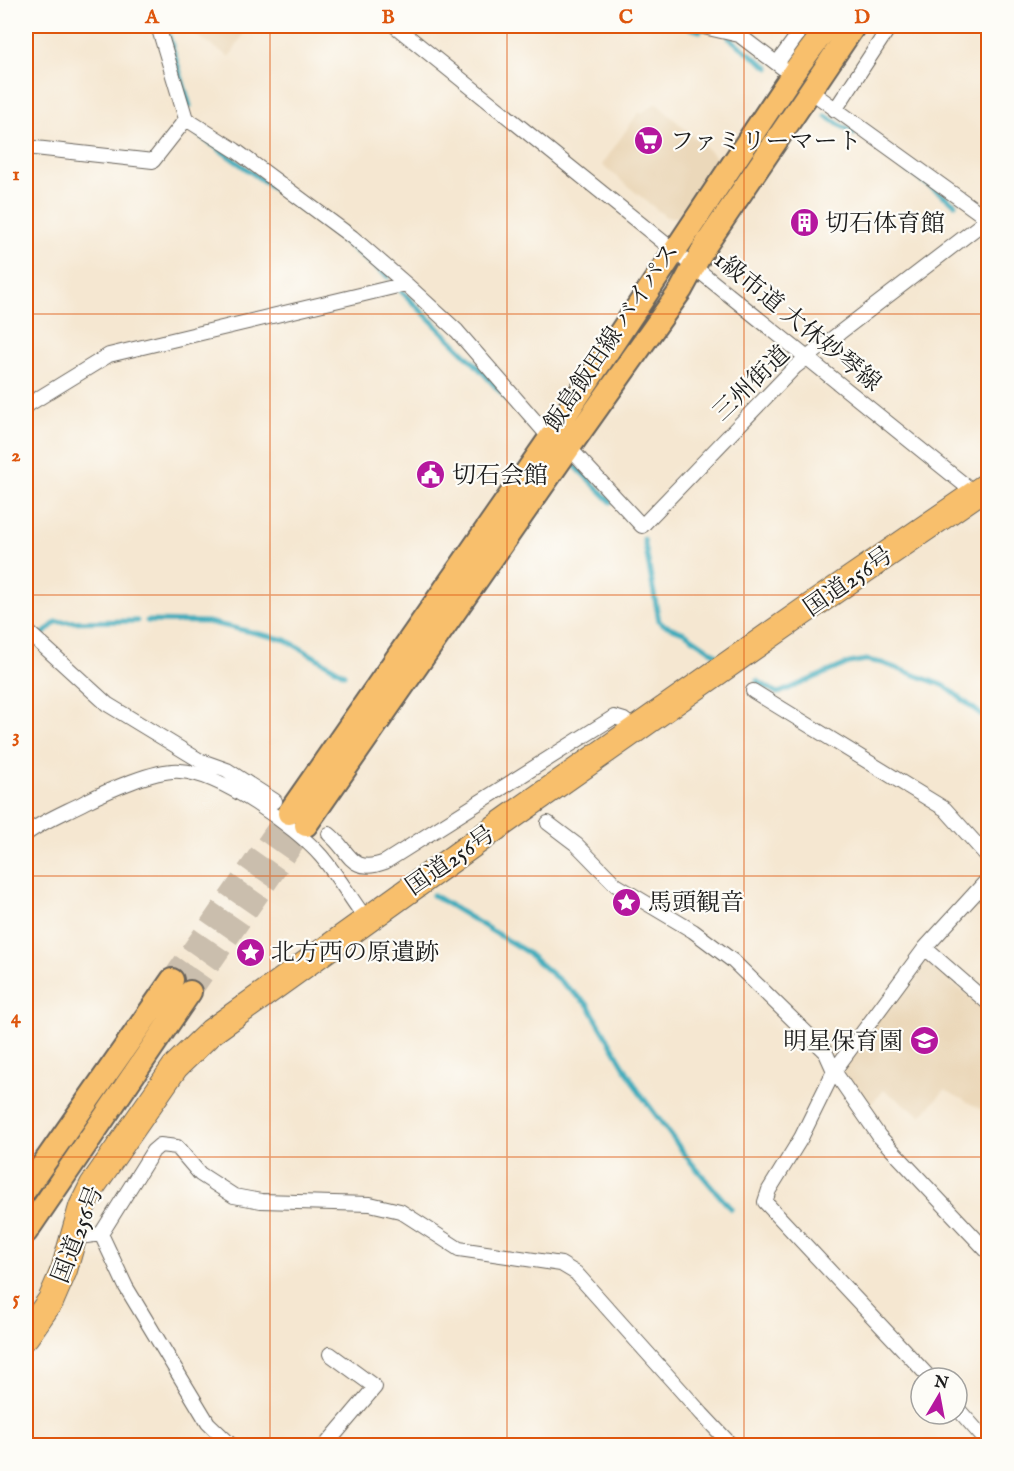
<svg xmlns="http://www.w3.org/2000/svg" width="1014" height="1471" font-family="'IM FELL English','Noto Serif JP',serif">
<rect width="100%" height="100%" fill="#fdfcf7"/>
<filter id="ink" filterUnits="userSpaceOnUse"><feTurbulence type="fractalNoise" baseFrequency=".0167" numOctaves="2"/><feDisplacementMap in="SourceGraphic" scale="12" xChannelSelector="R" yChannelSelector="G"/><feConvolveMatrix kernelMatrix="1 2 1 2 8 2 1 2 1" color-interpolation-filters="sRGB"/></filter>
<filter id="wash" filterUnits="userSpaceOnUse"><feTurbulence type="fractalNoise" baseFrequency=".008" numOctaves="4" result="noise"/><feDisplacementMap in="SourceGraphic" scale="24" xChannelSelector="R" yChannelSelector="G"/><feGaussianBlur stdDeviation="1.35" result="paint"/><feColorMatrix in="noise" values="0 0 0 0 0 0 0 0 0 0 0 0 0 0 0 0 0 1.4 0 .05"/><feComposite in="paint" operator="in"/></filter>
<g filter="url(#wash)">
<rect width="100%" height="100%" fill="#f5e7d1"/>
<path fill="#ebd8ba" d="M 180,26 L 248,26 L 230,57 Z
M 656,103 L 717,158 L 679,217 L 666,217 L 602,165 L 638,113 L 642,113 Z
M 923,957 L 988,1013 L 988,1109 L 986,1112 L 945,1090 L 921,1116 L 884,1090 L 866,1109 L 840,1069 Z"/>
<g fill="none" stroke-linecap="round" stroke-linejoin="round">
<path stroke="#3cabbb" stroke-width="5" d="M 166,26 L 190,106
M 684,26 L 700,31
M 729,38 L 769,68
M 826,116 L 854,134
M 199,135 L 315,218 L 388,277
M 890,158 L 955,204
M 400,290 L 474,363 L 506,398
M 574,465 L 611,502
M 644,539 L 659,621 L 662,624 L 685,633 L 717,655
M 147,621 L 208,622 L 286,640 L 344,674
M 42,635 L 56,622 L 137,621
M 757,681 L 777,693 L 781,692 L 849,663 L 866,660 L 882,663 L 945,686 L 988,720
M 433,895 L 525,951 L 588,1005 L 639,1092 L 689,1160 L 731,1209"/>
</g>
</g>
<g filter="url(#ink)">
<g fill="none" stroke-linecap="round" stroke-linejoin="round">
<path stroke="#cabead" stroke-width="22" stroke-dasharray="22 11" stroke-linecap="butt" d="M 172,980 L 289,813
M 190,992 L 306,825"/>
<defs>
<path id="street" d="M 158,26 L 186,119 L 235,150 L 352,237 L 406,284 L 457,331 L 550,438
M 395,26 L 976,494
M 699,26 L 739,35 L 792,75
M 778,62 L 804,26
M 809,90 L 988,219
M 835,110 L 890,26
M 26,147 L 153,161 L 186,119
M 26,406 L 109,355 L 406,284
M 568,449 L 577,456 L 642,526 L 795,367 L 988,219
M 26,630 L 107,704 L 199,760 L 227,770 L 275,801
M 753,691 L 945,809 L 988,857
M 548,823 L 577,845 L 616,885 L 693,931 L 733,961 L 825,1051 L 834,1071 L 879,1136 L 988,1252
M 26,834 C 43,821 66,812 85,802 C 107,791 156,769 180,771 C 220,773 295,826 321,856 C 338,876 351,899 366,919
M 329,834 C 351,852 350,875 385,862 L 614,717 L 624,720 L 637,730
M 925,948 L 988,1003
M 101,1234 L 126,1287 L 208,1423 L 232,1446
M 72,1238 L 101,1234 L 153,1151 L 160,1145 L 177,1147 L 200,1174 L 234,1196 L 261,1201 L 370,1204 L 400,1211 L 459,1249 L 561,1264 L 576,1273 L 702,1414 L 732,1446
M 930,1378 L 765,1202 L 769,1190 L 801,1138 L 834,1071 L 925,948 L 988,879
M 957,1408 L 988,1443
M 325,1446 L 375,1387 L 330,1354"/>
<path id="primary" d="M 289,813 L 550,438 L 796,69 L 828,26
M 306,825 L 568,449 L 681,290 L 705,246 L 854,26
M 26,1189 L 172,980
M 26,1232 L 190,992"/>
<path id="highway" d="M 26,1336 L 51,1300 L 64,1270 L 82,1207 L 93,1185 L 175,1067 L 211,1032 L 508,819 L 803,612 L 988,485"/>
</defs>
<use href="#street" stroke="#68635b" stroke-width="16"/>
<use href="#primary" stroke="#68635b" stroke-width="26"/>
<use href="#highway" stroke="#68635b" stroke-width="28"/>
<use href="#street" stroke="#fff" stroke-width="14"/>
<use href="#primary" stroke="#f8bf6c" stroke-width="22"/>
<use href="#highway" stroke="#f8bf6c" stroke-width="26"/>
</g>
</g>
<path fill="none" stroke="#de560d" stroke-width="1.5" stroke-opacity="0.55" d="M 270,26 L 270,1446M 507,26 L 507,1446M 744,26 L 744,1446M 26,314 L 988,314M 26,595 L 988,595M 26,876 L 988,876M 26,1157 L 988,1157"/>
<defs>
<symbol id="supermarket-disc" viewBox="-11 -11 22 22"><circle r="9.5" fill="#b5179e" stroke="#fdfcf7"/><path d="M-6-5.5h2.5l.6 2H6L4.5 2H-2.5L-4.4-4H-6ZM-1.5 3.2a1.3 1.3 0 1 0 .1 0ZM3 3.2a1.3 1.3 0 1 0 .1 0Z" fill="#fff"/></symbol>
<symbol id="building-disc" viewBox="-11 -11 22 22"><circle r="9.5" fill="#b5179e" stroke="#fdfcf7"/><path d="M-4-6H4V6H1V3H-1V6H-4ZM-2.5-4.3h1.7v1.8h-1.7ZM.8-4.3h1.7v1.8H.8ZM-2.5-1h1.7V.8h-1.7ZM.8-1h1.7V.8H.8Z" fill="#fff"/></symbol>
<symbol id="civic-disc" viewBox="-11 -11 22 22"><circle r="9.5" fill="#b5179e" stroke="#fdfcf7"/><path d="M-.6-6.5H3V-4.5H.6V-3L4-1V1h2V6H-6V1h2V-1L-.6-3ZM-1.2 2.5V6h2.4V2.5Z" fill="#fff"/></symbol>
<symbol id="sight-disc" viewBox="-11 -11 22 22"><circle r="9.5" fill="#b5179e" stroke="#fdfcf7"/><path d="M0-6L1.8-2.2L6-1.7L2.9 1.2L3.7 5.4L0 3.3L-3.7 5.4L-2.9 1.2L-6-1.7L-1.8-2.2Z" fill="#fff"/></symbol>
<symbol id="school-disc" viewBox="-11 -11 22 22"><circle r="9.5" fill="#b5179e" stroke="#fdfcf7"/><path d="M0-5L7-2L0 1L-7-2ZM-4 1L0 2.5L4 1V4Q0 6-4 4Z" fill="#fff"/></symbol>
</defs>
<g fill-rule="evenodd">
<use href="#supermarket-disc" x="632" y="124" width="33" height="33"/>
<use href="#building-disc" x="788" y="206" width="33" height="33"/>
<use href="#civic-disc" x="414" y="458" width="33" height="33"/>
<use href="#sight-disc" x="610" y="886" width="33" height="33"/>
<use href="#sight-disc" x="234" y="936" width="33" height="33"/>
<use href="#school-disc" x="908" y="1024" width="33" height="33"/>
</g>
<g text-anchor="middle" stroke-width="4.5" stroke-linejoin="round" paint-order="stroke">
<g font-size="24" fill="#1c1c1c" stroke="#fdfcf7" text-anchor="start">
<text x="670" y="149">ファミリーマート</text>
<text x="825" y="231">切石体育館</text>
<text x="452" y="483">切石会館</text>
<text x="648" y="910">馬頭観音</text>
<text x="271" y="960">北方西の原遺跡</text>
<text x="903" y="1049" text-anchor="end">明星保育園</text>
</g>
<g font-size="24" fill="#1c1c1c" stroke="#fdfcf7">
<text transform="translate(798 321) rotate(39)" y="8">1級市道 大休妙琴線</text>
<text transform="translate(611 337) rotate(-56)" y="8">飯島飯田線 バイパス</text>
<text transform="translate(751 383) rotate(-44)" y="8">三州街道</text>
<text transform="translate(848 581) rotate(-35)" y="8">国道256号</text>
<text transform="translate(450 860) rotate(-35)" y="8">国道256号</text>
<text transform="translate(77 1234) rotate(-69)" y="8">国道256号</text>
</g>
</g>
<rect width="1014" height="1471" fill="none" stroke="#fdfcf7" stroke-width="66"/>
<g transform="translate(939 1396) rotate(10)"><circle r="28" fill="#fdfcf7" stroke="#a3a29f" stroke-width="1.5"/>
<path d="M0-4.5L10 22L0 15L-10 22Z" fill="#b5179e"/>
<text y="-9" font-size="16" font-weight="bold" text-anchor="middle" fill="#1c1c1c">N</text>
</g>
<rect x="33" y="33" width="948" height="1405" fill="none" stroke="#de560d" stroke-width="2"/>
<g font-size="20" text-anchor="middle" font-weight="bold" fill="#de560d">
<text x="152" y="23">A</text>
<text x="388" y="23">B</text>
<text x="626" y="23">C</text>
<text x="862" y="23">D</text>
<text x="16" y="180">1</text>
<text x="16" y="461">2</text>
<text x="16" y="742">3</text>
<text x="16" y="1023">4</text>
<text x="16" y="1304">5</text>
</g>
</svg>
